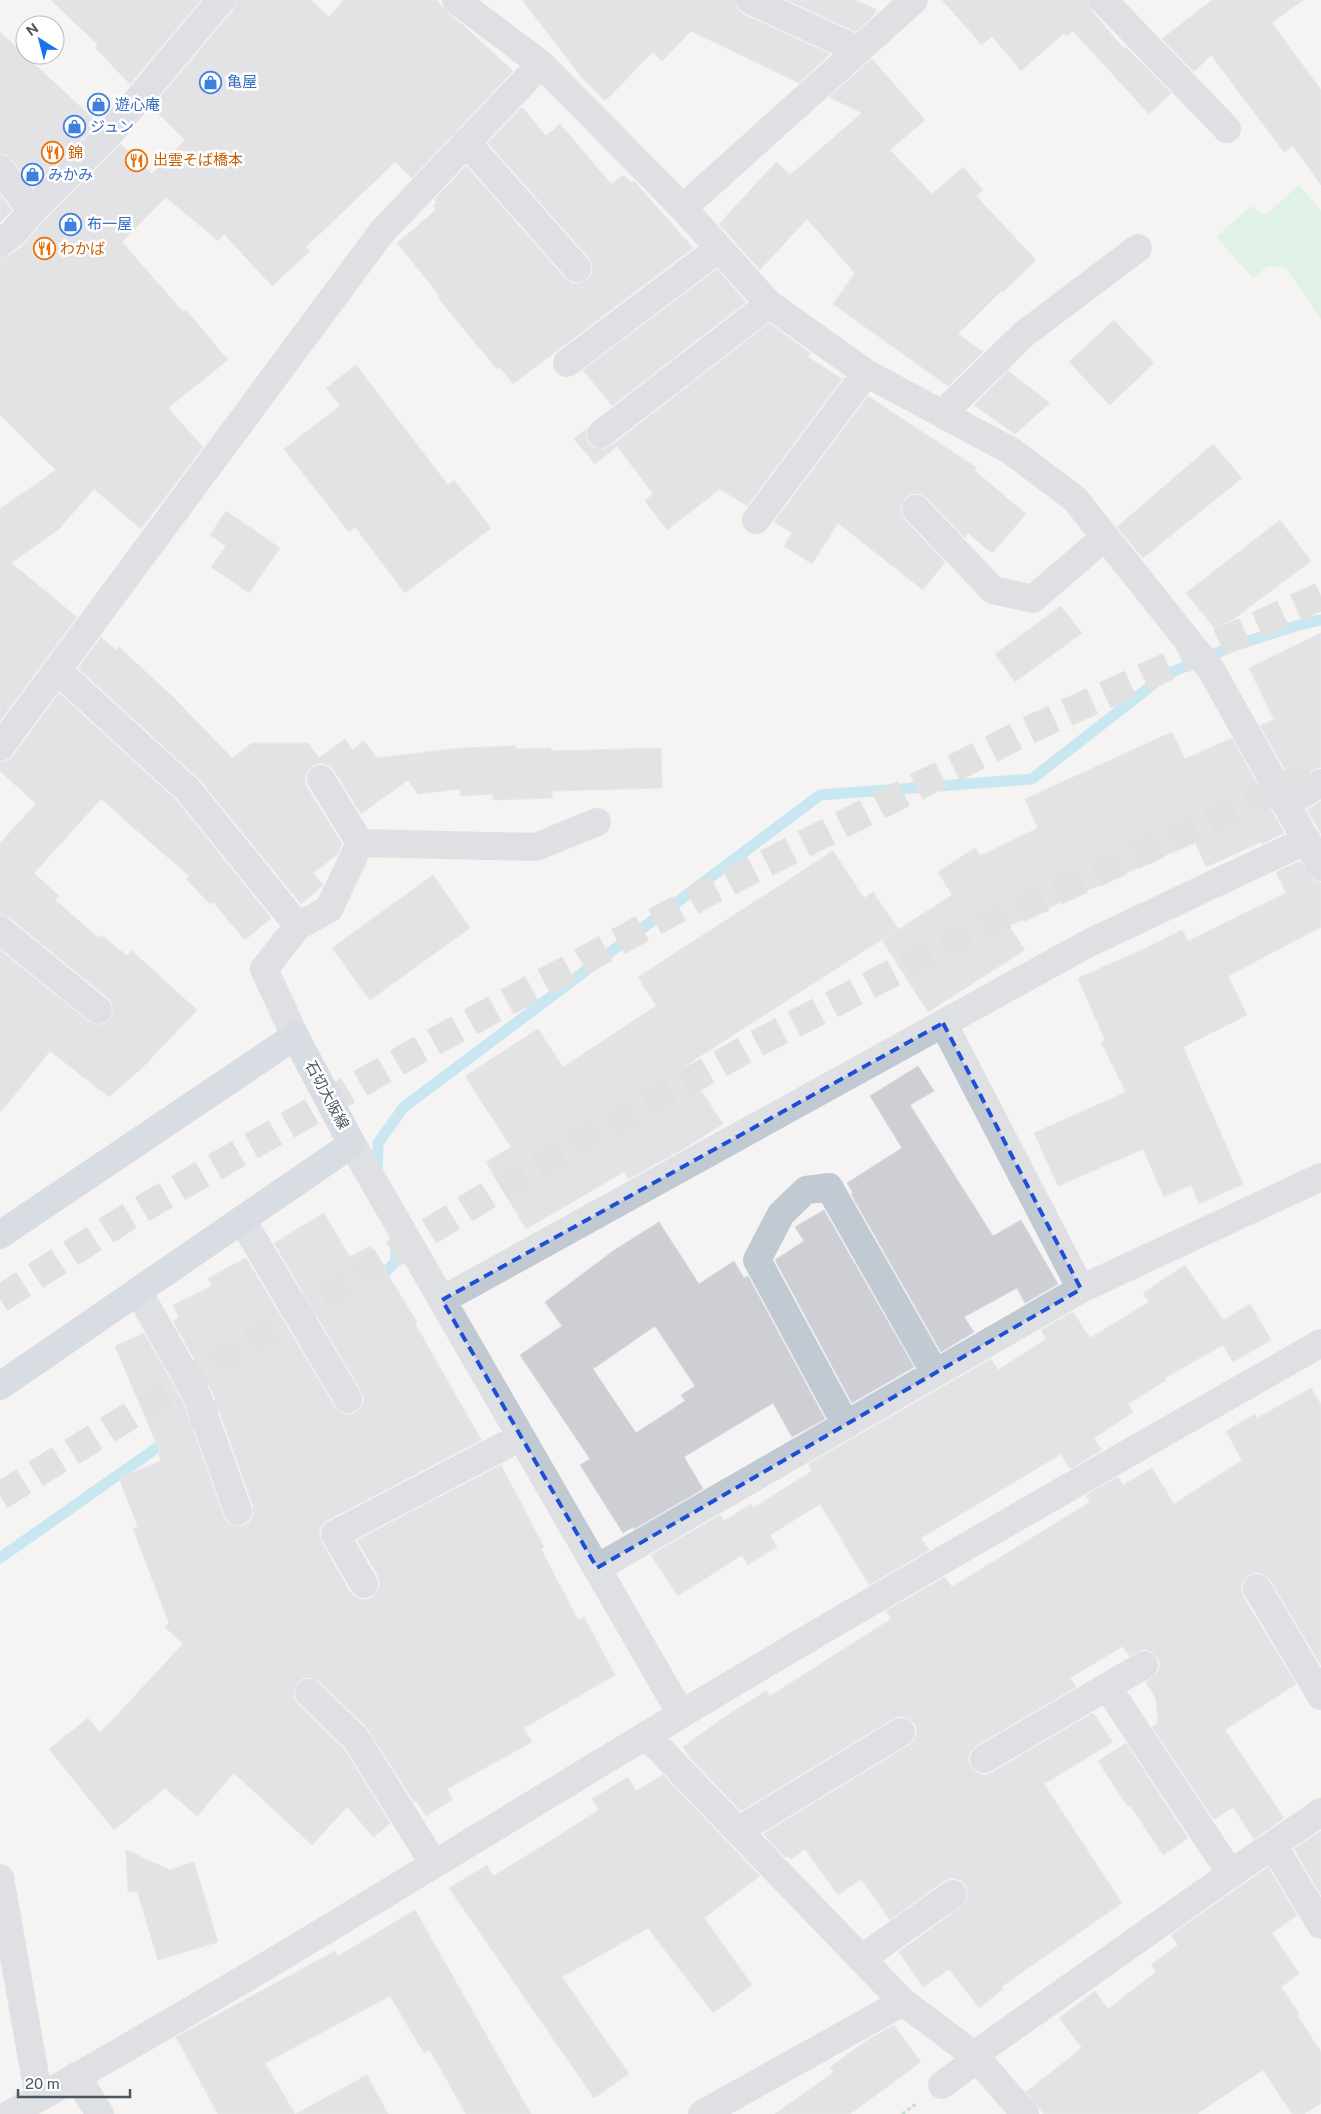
<svg xmlns="http://www.w3.org/2000/svg" width="1321" height="2114" font-family="'Public Sans','Noto Sans JP',sans-serif">
<rect width="100%" height="100%" fill="#f5f3f3"/>
<path fill="#c3f1d5" d="M 1299,185 L 1321,211 L 1321,319 L 1286,268 L 1268,266 L 1253,278 L 1216,237 L 1251,206 L 1265,215 Z"/>
<g fill="none" stroke-linecap="round" stroke-linejoin="round">
<path stroke="#90daee" stroke-width="11" d="M 377,1175 L 378,1143 L 404,1107 L 820,795 L 1032,779 L 1165,675 L 1236,645 L 1302,624 L 1321,620
M 375,1283 L 396,1261 L 395,1233
M 0,1558 L 229,1397"/>
</g>
<path fill="#cdcfd5" stroke="#d7d9de" fill-rule="evenodd" d="M 51,0 L 201,0 L 130,84 L 95,48 L 98,45 Z
M 236,0 L 311,0 L 329,17 L 344,0 L 436,0 L 447,12 L 463,25 L 513,71 L 412,178 L 395,162 L 306,247 L 310,251 L 272,286 L 224,234 L 218,241 L 166,197 L 122,242 L 183,312 L 186,310 L 228,360 L 168,408 L 203,447 L 141,529 L 94,489 L 58,530 L 11,563 L 77,617 L 0,721 L 0,509 L 56,470 L 0,415 L 0,258 L 10,255 L 23,245 L 43,222 L 121,144 L 152,174 L 185,140 L 152,107 L 233,10 Z
M 522,0 L 735,0 L 737,9 L 743,14 L 830,54 L 799,83 L 691,31 L 662,61 L 653,52 L 605,101 L 584,80 Z
M 787,0 L 855,0 L 876,9 L 874,15 L 856,32 Z
M 942,0 L 1088,0 L 1092,11 L 1124,49 L 1126,47 L 1171,93 L 1149,114 L 1073,31 L 1067,36 L 1064,33 L 1021,71 L 992,36 L 982,45 Z
M 1212,0 L 1303,0 L 1272,23 L 1321,90 L 1321,185 L 1293,146 L 1284,152 L 1211,55 L 1194,72 L 1162,39 Z
M 0,32 L 98,123 L 34,187 L 12,160 L 6,155 L 0,154 Z
M 872,59 L 925,120 L 890,150 L 932,194 L 963,167 L 983,190 L 976,196 L 1036,260 L 1003,292 L 1001,291 L 958,334 L 983,352 L 948,386 L 833,304 L 855,273 L 807,219 L 760,270 L 719,224 L 776,162 L 790,175 L 862,113 L 829,97 Z
M 522,107 L 546,136 L 560,124 L 611,184 L 623,175 L 632,183 L 634,181 L 693,248 L 513,384 L 499,366 L 497,369 L 438,298 L 440,296 L 397,243 L 436,210 L 433,206 L 437,202 L 434,200 L 466,166 L 565,278 L 572,283 L 580,283 L 588,279 L 592,273 L 592,265 L 589,258 L 488,143 Z
M 0,195 L 12,210 L 0,223 Z
M 717,269 L 746,302 L 612,406 L 583,370 Z
M 1114,320 L 1154,363 L 1110,405 L 1069,362 Z
M 769,323 L 810,353 L 808,357 L 842,379 L 747,506 L 720,489 L 667,530 L 645,501 L 653,494 L 617,446 L 595,464 L 574,439 L 586,429 L 586,437 L 588,443 L 595,448 L 603,449 L 611,446 Z
M 356,365 L 448,485 L 454,480 L 491,528 L 405,593 L 355,527 L 349,532 L 284,449 L 340,406 L 326,388 Z
M 1008,371 L 1050,403 L 1015,434 L 974,405 Z
M 868,396 L 977,468 L 974,470 L 1026,514 L 992,553 L 968,533 L 965,538 L 927,498 L 920,494 L 912,494 L 906,497 L 901,505 L 901,513 L 904,519 L 945,562 L 923,590 L 838,523 L 812,564 L 784,546 L 792,533 L 774,522 Z
M 1213,444 L 1242,478 L 1143,558 L 1117,527 Z
M 226,511 L 280,548 L 249,593 L 211,567 L 226,546 L 210,535 Z
M 1280,520 L 1311,561 L 1227,624 L 1226,622 L 1216,630 L 1186,593 Z
M 1061,606 L 1082,633 L 1015,682 L 995,654 Z
M 1321,633 L 1321,767 L 1313,770 L 1292,782 L 1260,726 L 1274,719 L 1249,668 Z
M 101,637 L 116,650 L 119,647 L 173,697 L 232,758 L 252,743 L 308,743 L 319,758 L 345,739 L 352,750 L 364,741 L 377,758 L 460,748 L 516,746 L 516,749 L 551,748 L 551,751 L 661,748 L 662,788 L 552,791 L 552,798 L 493,800 L 493,794 L 460,796 L 460,789 L 418,794 L 408,780 L 361,814 L 334,770 L 328,765 L 320,763 L 313,765 L 307,772 L 305,780 L 307,787 L 342,844 L 337,855 L 313,873 L 323,885 L 301,904 L 200,780 L 78,668 Z
M 59,693 L 177,801 L 271,918 L 245,940 L 213,902 L 210,904 L 186,879 L 189,876 L 101,799 L 34,873 L 59,896 L 55,900 L 99,938 L 102,935 L 127,956 L 131,950 L 197,1010 L 143,1067 L 109,1097 L 50,1051 L 0,1113 L 0,950 L 89,1022 L 96,1025 L 104,1024 L 110,1019 L 113,1012 L 112,1004 L 108,998 L 10,918 L 0,915 L 0,843 L 36,804 L 0,771 L 0,762 L 7,761 L 13,756 Z
M 1172,732 L 1185,759 L 1232,738 L 1284,833 L 1262,844 L 1261,842 L 1206,867 L 1195,842 L 1009,926 L 1025,950 L 928,1012 L 882,940 L 952,895 L 938,872 L 975,848 L 980,856 L 1038,828 L 1025,799 Z
M 1321,801 L 1321,833 L 1307,810 Z
M 833,851 L 864,898 L 873,892 L 898,929 L 685,1066 L 723,1124 L 685,1148 L 628,1179 L 624,1172 L 526,1229 L 486,1162 L 511,1147 L 465,1076 L 538,1029 L 563,1067 L 656,1006 L 638,977 Z
M 1300,861 L 1313,880 L 1321,883 L 1321,927 L 1228,976 L 1247,1015 L 1183,1047 L 1243,1184 L 1199,1204 L 1191,1185 L 1164,1197 L 1143,1149 L 1058,1186 L 1034,1133 L 1126,1092 L 1101,1042 L 1105,1040 L 1078,978 L 1144,949 L 1182,930 L 1188,941 L 1286,893 L 1276,872 Z
M 433,875 L 470,928 L 370,1000 L 332,948 Z
M 918,1066 L 934,1091 L 910,1105 L 993,1236 L 1021,1220 L 1058,1284 L 1025,1303 L 1017,1288 L 964,1317 L 974,1332 L 941,1352 L 851,1194 L 853,1193 L 847,1183 L 902,1148 L 870,1096 Z
M 824,1210 L 914,1367 L 852,1403 L 775,1260 L 804,1241 L 795,1227 Z
M 324,1213 L 350,1257 L 370,1246 L 417,1322 L 415,1323 L 481,1440 L 328,1520 L 322,1525 L 319,1533 L 321,1541 L 350,1592 L 357,1598 L 365,1600 L 371,1598 L 377,1592 L 380,1584 L 378,1576 L 357,1540 L 501,1465 L 544,1547 L 541,1549 L 578,1620 L 584,1617 L 615,1675 L 524,1728 L 532,1742 L 447,1789 L 453,1799 L 426,1816 L 416,1800 L 414,1802 L 367,1728 L 320,1682 L 312,1678 L 304,1678 L 298,1682 L 294,1689 L 294,1698 L 298,1704 L 344,1749 L 390,1823 L 374,1837 L 347,1807 L 312,1845 L 234,1773 L 197,1816 L 165,1788 L 114,1830 L 49,1749 L 88,1718 L 100,1733 L 183,1644 L 165,1627 L 169,1623 L 133,1529 L 138,1527 L 119,1478 L 161,1461 L 158,1453 L 160,1452 L 115,1346 L 144,1333 L 183,1402 L 224,1517 L 228,1523 L 235,1526 L 244,1526 L 250,1521 L 253,1514 L 253,1506 L 212,1391 L 173,1321 L 179,1318 L 173,1305 L 212,1286 L 208,1278 L 246,1258 L 335,1407 L 340,1412 L 348,1415 L 356,1412 L 362,1406 L 364,1399 L 361,1391 L 274,1243 Z
M 659,1222 L 699,1284 L 734,1261 L 744,1278 L 748,1276 L 825,1419 L 792,1437 L 773,1403 L 684,1457 L 703,1489 L 634,1529 L 633,1527 L 623,1533 L 580,1465 L 590,1459 L 520,1355 L 562,1326 L 545,1302 L 613,1251 ZM 655,1326 L 695,1386 L 681,1395 L 685,1401 L 636,1433 L 593,1369 Z
M 1185,1265 L 1223,1320 L 1250,1304 L 1271,1340 L 1233,1362 L 1223,1345 L 1165,1378 L 1166,1380 L 1128,1404 L 1133,1412 L 1094,1438 L 1102,1450 L 1070,1469 L 1061,1454 L 921,1538 L 929,1550 L 869,1585 L 820,1504 L 770,1535 L 777,1547 L 748,1565 L 742,1555 L 678,1596 L 651,1555 L 720,1515 L 724,1521 L 751,1504 L 753,1508 L 812,1471 L 808,1464 L 991,1359 L 998,1370 L 1046,1339 L 1041,1330 L 1073,1312 L 1090,1338 L 1149,1302 L 1143,1293 Z
M 1311,1388 L 1321,1405 L 1321,1665 L 1270,1580 L 1265,1575 L 1257,1572 L 1249,1575 L 1243,1581 L 1241,1588 L 1243,1596 L 1296,1684 L 1225,1730 L 1284,1818 L 1254,1839 L 1233,1807 L 1214,1820 L 1152,1727 L 1158,1723 L 1156,1699 L 1146,1682 L 1158,1672 L 1160,1664 L 1158,1658 L 1152,1652 L 1144,1649 L 1129,1656 L 1123,1646 L 1070,1678 L 1076,1687 L 976,1746 L 970,1752 L 968,1760 L 971,1767 L 976,1772 L 984,1775 L 991,1773 L 1093,1713 L 1113,1742 L 1044,1784 L 1122,1903 L 1001,1987 L 1003,1989 L 979,2008 L 949,1969 L 923,1987 L 899,1952 L 962,1906 L 967,1900 L 968,1892 L 966,1885 L 960,1880 L 952,1878 L 944,1881 L 890,1920 L 861,1879 L 838,1895 L 805,1849 L 791,1859 L 788,1856 L 786,1858 L 763,1834 L 909,1745 L 914,1740 L 917,1732 L 915,1724 L 909,1719 L 901,1716 L 893,1719 L 741,1811 L 691,1759 L 683,1747 L 723,1718 L 766,1691 L 770,1696 L 891,1619 L 886,1611 L 945,1577 L 952,1587 L 1090,1502 L 1086,1495 L 1118,1477 L 1123,1485 L 1152,1468 L 1174,1504 L 1242,1460 L 1226,1431 L 1255,1414 L 1257,1418 Z
M 1126,1743 L 1188,1838 L 1163,1855 L 1130,1805 L 1128,1807 L 1098,1761 Z
M 663,1775 L 760,1876 L 704,1918 L 752,1985 L 713,2013 L 648,1928 L 562,1977 L 629,2074 L 594,2098 L 449,1888 L 487,1865 L 493,1876 L 544,1845 L 599,1810 L 592,1799 L 628,1777 L 636,1791 Z
M 1321,1831 L 1321,1895 L 1294,1849 Z
M 126,1850 L 170,1870 L 194,1862 L 218,1942 L 158,1960 L 137,1891 L 128,1892 Z
M 1268,1867 L 1297,1915 L 1272,1933 L 1299,1974 L 1281,1987 L 1299,2014 L 1297,2015 L 1321,2052 L 1321,2103 L 1304,2114 L 1292,2114 L 1263,2070 L 1197,2114 L 1044,2114 L 1026,2092 L 1082,2048 L 1059,2018 L 1095,1991 L 1108,2009 L 1156,1972 L 1151,1965 L 1178,1945 L 1171,1935 Z
M 415,1910 L 531,2114 L 466,2114 L 430,2050 L 424,2053 L 390,1996 L 265,2063 L 295,2114 L 218,2114 L 176,2037 L 335,1951 L 338,1956 Z
M 894,2025 L 921,2062 L 850,2114 L 775,2114 L 834,2072 L 830,2067 L 866,2041 Z
M 367,2075 L 388,2114 L 296,2114 Z"/>
<g fill="none" stroke-linecap="round" stroke-linejoin="round">
<path stroke="#caccce" stroke-width="28" stroke-dasharray="28 14" stroke-linecap="butt" d="M 0,1299 L 126,1218 L 417,1051 L 711,891 L 1027,731 L 1321,596
M 0,1496 L 516,1178 L 748,1048 L 997,919 L 1321,769"/>
<path stroke="#7ad0a6" stroke-width="3" stroke-dasharray="4 2.5" stroke-linecap="butt" d="M 902,2114 L 916,2104"/>
<path stroke="#c1cad2" stroke-width="28" d="M 456,0 L 541,64 L 683,208 L 769,304 L 866,373 L 1011,451 L 1075,499 L 1212,671 L 1321,867
M 750,0 L 858,50
M 1103,0 L 1227,129
M 466,142 L 577,268
M 0,169 L 32,211
M 683,208 L 914,0
M 0,243 L 13,233 L 32,211 L 109,134 L 221,0
M 567,363 L 718,249
M 942,414 L 1024,334 L 1138,248
M 601,434 L 769,304
M 916,509 L 993,590 L 1033,599 L 1105,537
M 756,520 L 866,373
M 57,670 L 188,790 L 298,926 L 264,969 L 295,1036
M 0,747 L 381,233 L 541,64
M 1286,804 L 1321,783
M 360,843 L 536,847 L 597,822
M 298,926 L 329,909 L 360,843 L 321,779
M 0,930 L 98,1010
M 943,1023 L 1081,1289
M 352,1144 L 681,1714
M 242,1220 L 348,1399
M 138,1291 L 197,1396 L 238,1511
M 442,1300 L 1087,944 L 1307,840
M 846,1425 L 757,1260 L 781,1214 L 806,1190 L 829,1187 L 935,1373
M 597,1568 L 1081,1289 L 1321,1177
M 364,1584 L 335,1534 L 521,1437
M 1257,1588 L 1321,1696
M 1108,1688 L 1231,1874
M 309,1693 L 356,1739 L 434,1864
M 646,1735 L 903,2002 L 974,2055 L 1025,2114
M 984,1759 L 1144,1665
M 738,1831 L 901,1732
M 1273,1845 L 1321,1925
M 0,1878 L 39,2098
M 861,1959 L 953,1894
M 974,2055 L 1242,1866 L 1321,1812
M 76,2076 L 100,2114
M 942,2085 L 977,2059
M 10,2114 C 237,1988 457,1849 680,1715 C 891,1588 1106,1466 1321,1343
M 702,2114 L 903,2002"/>
<path stroke="#b3c2d1" stroke-width="28" d="M 0,1235 L 295,1036 L 352,1144 L 0,1386"/>
</g>
<path d="M0 0H1321V2114H0ZM 943,1023 L 1081,1289 L 597,1568 L 442,1300 Z" fill="#f5f3f3" fill-opacity=".55" fill-rule="evenodd"/>
<path fill="none" stroke="#1d4ed8" stroke-width="4" stroke-dasharray="10 6" stroke-linejoin="round" d="M 943,1023 L 1081,1289 L 597,1568 L 442,1300 Z"/>
<defs>
<symbol id="shop-ring" viewBox="-11 -11 22 22"><circle r="9.5" fill="#fff" stroke="#3f7fe0" stroke-width="1.5"/><path d="M-5-2.5h2.3a2.7 3.5 0 0 1 5.4 0H5L5.5 6h-11ZM-1.5-2.5h3a1.5 2.3 0 0 0-3 0Z" fill="#3f7fe0"/></symbol>
<symbol id="restaurant-ring" viewBox="-11 -11 22 22"><circle r="9.5" fill="#fff" stroke="#e8710a" stroke-width="1.5"/><path d="M-5-6h1v4h1v-4h1v4h1v-4h1v5L-1.5 .5V6h-2V.5L-5-1ZM5-6V6H3V1.5H1.5Q1.5-4 5-6Z" fill="#e8710a"/></symbol>
</defs>
<g fill-rule="evenodd">
<use href="#shop-ring" x="198" y="70" width="25" height="25"/>
<use href="#shop-ring" x="86" y="92" width="25" height="25"/>
<use href="#shop-ring" x="62" y="114" width="25" height="25"/>
<use href="#restaurant-ring" x="40" y="140" width="25" height="25"/>
<use href="#restaurant-ring" x="124" y="148" width="25" height="25"/>
<use href="#shop-ring" x="20" y="162" width="25" height="25"/>
<use href="#shop-ring" x="58" y="212" width="25" height="25"/>
<use href="#restaurant-ring" x="32" y="236" width="25" height="25"/>
</g>
<g text-anchor="middle" stroke-width="5" stroke-linejoin="round" paint-order="stroke">
<g font-size="15" fill="#366cbe" stroke="#fff" text-anchor="start">
<text x="227" y="87">亀屋</text>
<text x="115" y="110">遊心庵</text>
<text x="90" y="132">ジュン</text>
<text x="48" y="180">みかみ</text>
<text x="87" y="229">布一屋</text>
</g>
<g font-size="15" fill="#c56008" stroke="#fff" text-anchor="start">
<text x="68" y="158">錦</text>
<text x="153" y="165">出雲そば橋本</text>
<text x="60" y="254">わかば</text>
</g>
<g font-size="15" fill="#4a5661" stroke="#fff">
<text transform="translate(327 1095) rotate(62)" y="5">石切大阪線</text>
</g>
</g>
<g transform="translate(40 40) rotate(324)"><circle r="24" fill="#ffffff" stroke="#b7bbc0"/>
<path d="M0-4L9 19L0 12L-9 19Z" fill="#1a73e8"/>
<text y="-8" font-size="14" font-weight="bold" text-anchor="middle" fill="#4a5661">N</text>
</g>
<path d="M18 2089v8h112v-8" fill="none" stroke="#4a5661" stroke-width="2.5"/>
<text x="25" y="2089" font-size="15" fill="#4a5661" stroke="#ffffff" stroke-width="4" paint-order="stroke">20 m</text>
</svg>
